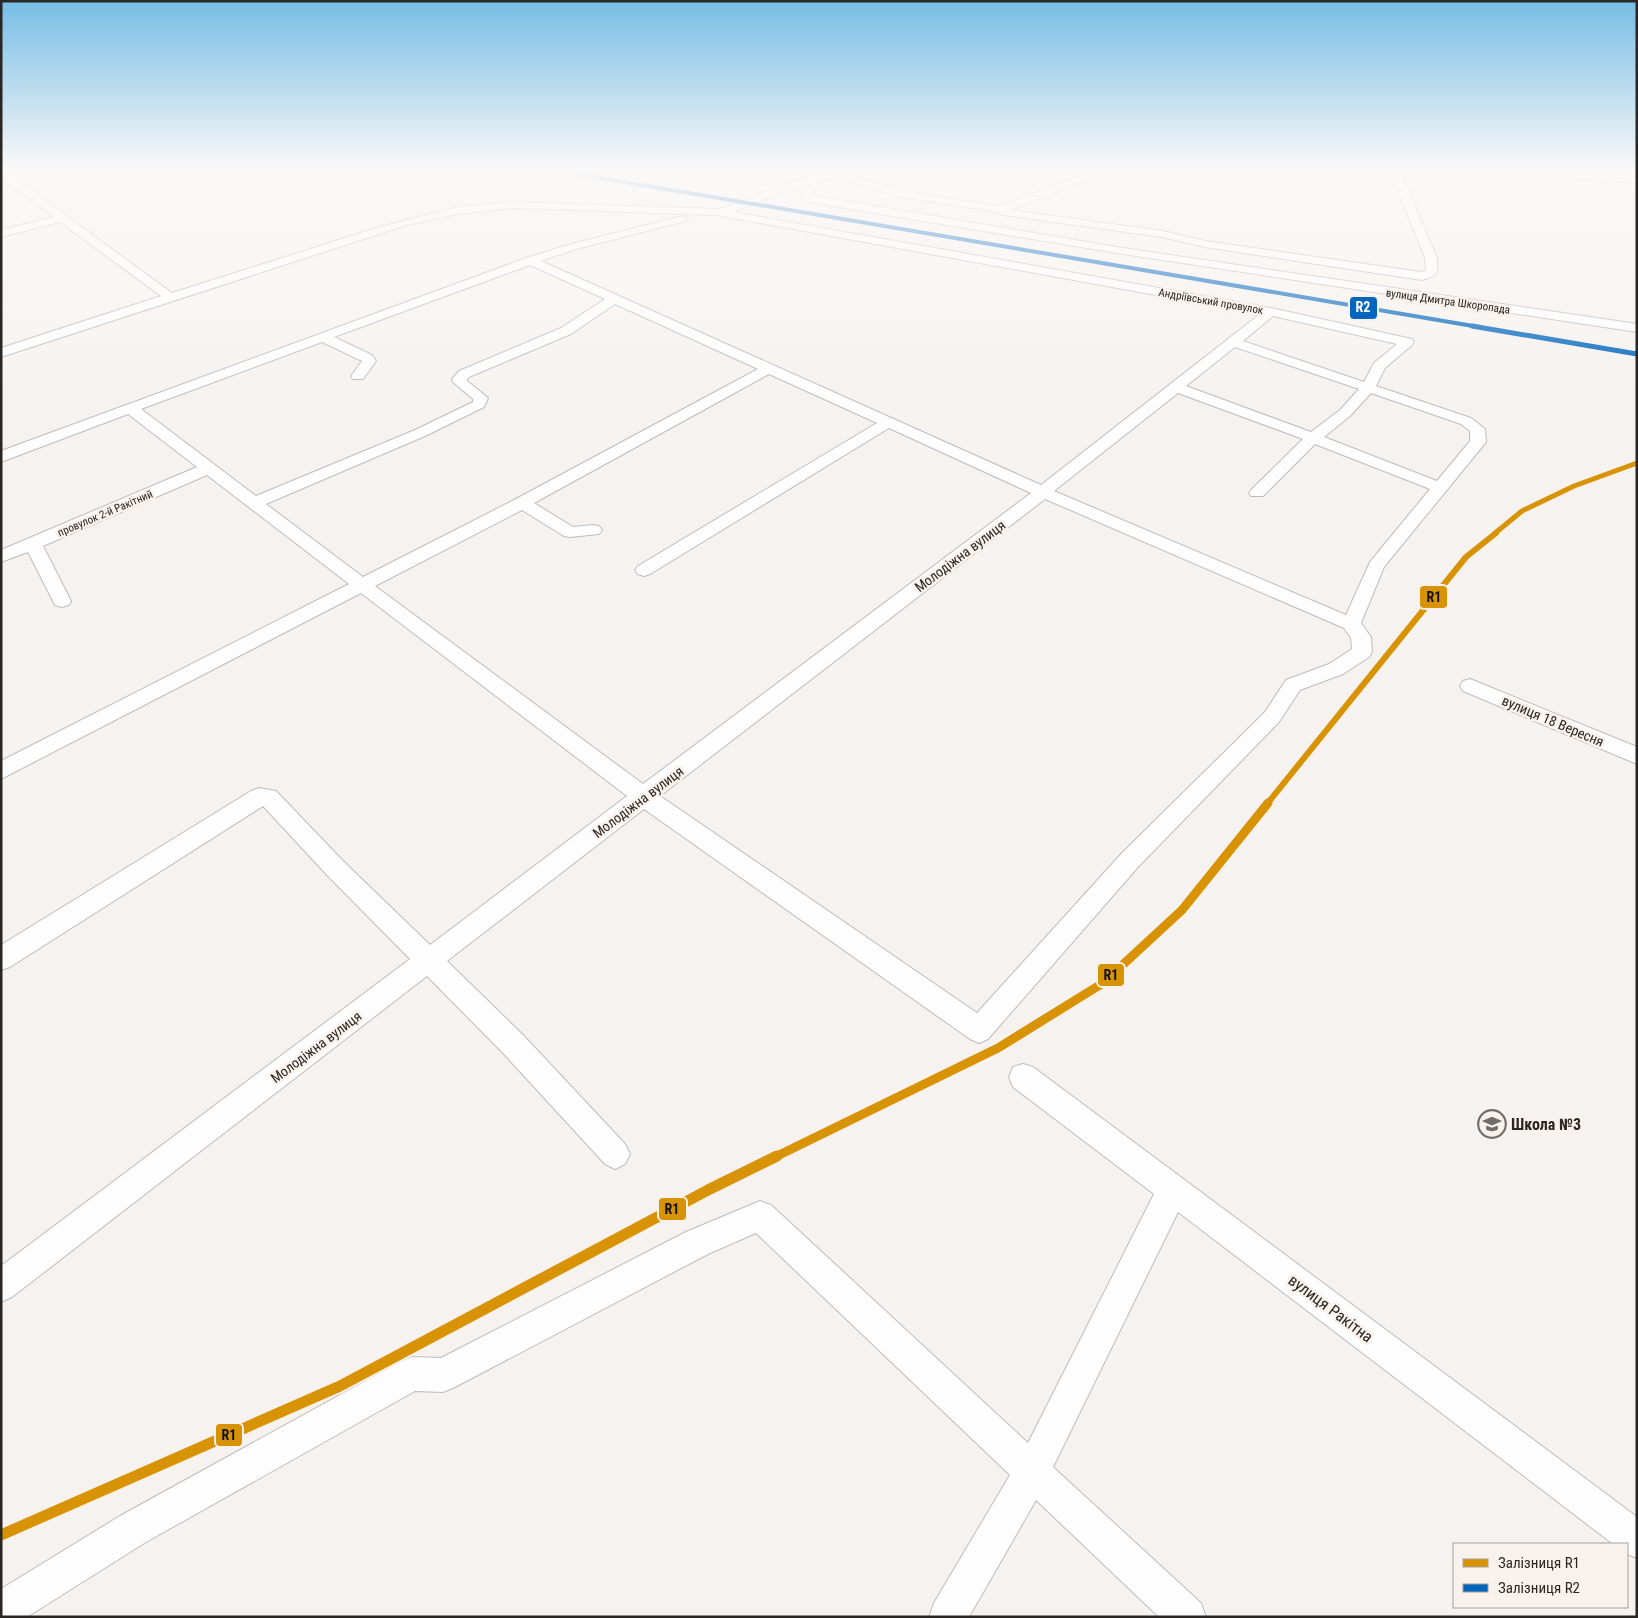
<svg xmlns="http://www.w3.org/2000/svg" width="1638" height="1618" font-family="'Roboto Condensed',sans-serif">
<rect width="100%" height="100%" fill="#f6f2ef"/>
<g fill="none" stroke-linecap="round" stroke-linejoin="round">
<defs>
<path id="minor" d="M 35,168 L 53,168 L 16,179 L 172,293 L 373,229 L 457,207 L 513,202 L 719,209 L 730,206 L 776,187 L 809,178 L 817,168 L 823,171 L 821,174 L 843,168 L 860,168 L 845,174 L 901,191 L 999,206 L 1103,168 L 1118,168 L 1010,210 L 1162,231 L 1205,241 L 1421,272 L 1426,270 L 1425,258 L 1389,168 L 1399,168 L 1437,258 C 1438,274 1438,275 1422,280 L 1205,247 L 1162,237 L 1004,215 L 992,211 L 900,197 L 834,177 L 819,181 L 820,184 L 811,195 L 1123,248 L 1637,324 L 1637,332 L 1123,254 L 808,202 L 804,201 L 801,195 L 810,184 L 784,191 L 733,212 L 1271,308 L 1412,339 L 1414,342 L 1412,345 L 1385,368 L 1376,386 L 1471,418 L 1485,429 L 1486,442 L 1384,567 L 1361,623 L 1371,637 L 1372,652 L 1369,657 L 1343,674 L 1300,690 L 1279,722 L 1138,867 L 988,1039 L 979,1043 L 970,1039 L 644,809 L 447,961 L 523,1035 L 625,1144 L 630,1154 L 625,1164 L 615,1169 L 605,1164 L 503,1053 L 427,976 L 12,1297 L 1,1302 L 1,1266 L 410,959 L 327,875 L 263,806 L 10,967 L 1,970 L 1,945 L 251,791 L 259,788 L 276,791 L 343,861 L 430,945 L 627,796 L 361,593 L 1,779 L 1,761 L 349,584 L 207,475 L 43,546 L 71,601 L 69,605 L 62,607 L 55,605 L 28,552 L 1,562 L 1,550 L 197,467 L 128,414 L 1,462 L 1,451 L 526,258 L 568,245 L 682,216 L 688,219 L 686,221 L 576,249 L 541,261 L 1041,485 L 1260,314 L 716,215 L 513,208 L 457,214 L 407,225 L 1,357 L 1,348 L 161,296 L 60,222 L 1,237 L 1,230 L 54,217 L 1,178 L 1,170 L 10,175 ZM 530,265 L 605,299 L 561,328 L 459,371 L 452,379 L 453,382 L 473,399 L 473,402 L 415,430 L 256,496 L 141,409 L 322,342 L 362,361 L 351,376 L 353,379 L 363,379 L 376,361 L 372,355 L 334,337 ZM 615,304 L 758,369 L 516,499 L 363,577 L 266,504 L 425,436 L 484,407 L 488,398 L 466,380 L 469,377 L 571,334 ZM 1273,316 L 1397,344 L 1374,363 L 1364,382 L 1243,341 ZM 1235,347 L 1359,389 L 1340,410 L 1311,432 L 1186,386 ZM 769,374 L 877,423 L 638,566 L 635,570 L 638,574 L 644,576 L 650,574 L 889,428 L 1031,493 L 643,784 L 375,586 L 522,510 L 564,536 L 570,537 L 599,534 L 602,530 L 599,526 L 593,525 L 573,527 L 534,503 ZM 1178,393 L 1303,439 L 1251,490 L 1249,493 L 1251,496 L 1263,496 L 1315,444 L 1430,489 L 1370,562 L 1346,615 L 1054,491 ZM 1371,393 L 1461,424 L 1470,431 L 1470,441 L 1437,481 L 1324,437 L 1350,416 ZM 1045,499 L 1344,628 L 1351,638 L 1352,649 L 1329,664 L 1286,680 L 1265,712 L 1122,853 L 977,1013 L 660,796 Z
M 1521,168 L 1637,177 L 1637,183 L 1490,172 L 1485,169 Z
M 1470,679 L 1637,747 L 1637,764 L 1463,691 L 1460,686 L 1463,681 Z
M 1023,1064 L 1033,1067 L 1637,1517 L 1637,1558 L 1627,1554 L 1627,1544 L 1613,1544 L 1178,1212 L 1053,1467 L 1201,1603 L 1206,1617 L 1159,1617 L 1036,1500 L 969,1617 L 929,1617 L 934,1603 L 1010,1475 L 756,1233 L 708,1254 L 455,1387 L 443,1392 L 415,1391 L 146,1542 L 27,1617 L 1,1617 L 1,1589 L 120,1516 L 400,1362 L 412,1357 L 441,1358 L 686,1232 L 760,1201 L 771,1205 L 1028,1443 L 1154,1194 L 1013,1087 L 1009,1077 L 1013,1067 Z"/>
</defs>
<use href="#minor" stroke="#bfbcba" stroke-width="2"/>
<use href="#minor" fill="#fefdfd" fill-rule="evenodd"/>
<defs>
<path id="rail-1-far3" d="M 1494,534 L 1522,511 L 1574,486 L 1637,463"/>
<path id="rail-1-far2" d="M 1267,804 L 1466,557 L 1496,533"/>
<path id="rail-1-far1" d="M 775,1157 L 998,1048 L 1103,983 L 1182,910 L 1268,803"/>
<path id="rail-1" d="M 1,1535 L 340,1386 L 708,1190 L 777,1156"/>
<path id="rail-2-far1" d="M 542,168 L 1479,327"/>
<path id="rail-2" d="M 1472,326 L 1637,354"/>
</defs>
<use href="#rail-1-far3" stroke="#f9f1ec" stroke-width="8"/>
<use href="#rail-1-far2" stroke="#f9f1ec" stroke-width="9"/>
<use href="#rail-1-far1" stroke="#f9f1ec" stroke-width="12"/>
<use href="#rail-1" stroke="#f9f1ec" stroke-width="15"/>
<use href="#rail-2-far1" stroke="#f9f1ec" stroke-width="5.5"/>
<use href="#rail-2" stroke="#f9f1ec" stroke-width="8"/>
<use href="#rail-1-far3" stroke="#d89305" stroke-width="5"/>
<use href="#rail-1-far2" stroke="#d89305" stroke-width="6"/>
<use href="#rail-1-far1" stroke="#d89305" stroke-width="9"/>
<use href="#rail-1" stroke="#d89305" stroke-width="11"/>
<use href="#rail-2-far1" stroke="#0065bd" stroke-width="4"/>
<use href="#rail-2" stroke="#0065bd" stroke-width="5"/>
</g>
<linearGradient id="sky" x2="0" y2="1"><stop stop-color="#76bde5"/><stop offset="0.43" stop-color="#fbf9f8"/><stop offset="1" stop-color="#fbf9f8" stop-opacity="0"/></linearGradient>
<rect width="1638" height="395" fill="url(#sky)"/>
<defs>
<symbol id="school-ring" viewBox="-11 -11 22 22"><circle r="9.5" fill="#f9f1ec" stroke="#716d6b" stroke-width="1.5"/><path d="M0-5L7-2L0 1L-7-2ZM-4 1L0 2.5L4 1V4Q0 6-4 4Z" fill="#716d6b"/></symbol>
</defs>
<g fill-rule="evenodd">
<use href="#school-ring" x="1476" y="1108" width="32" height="32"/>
</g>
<g text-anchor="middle" stroke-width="5" stroke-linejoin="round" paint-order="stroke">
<g font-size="11" fill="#292624" stroke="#f9f1ec">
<text transform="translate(1211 301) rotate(10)" y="4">Андріївський провулок</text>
<text transform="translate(1448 301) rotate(8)" y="4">вулиця Дмитра Шкоропада</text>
<text transform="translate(105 513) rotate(-23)" y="4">провулок 2-й Ракітний</text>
</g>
<g font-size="14" fill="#292624" stroke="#f9f1ec">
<text transform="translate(960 556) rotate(-37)" y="5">Молодіжна вулиця</text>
<text transform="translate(1553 721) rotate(23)" y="5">вулиця 18 Вересня</text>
<text transform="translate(638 802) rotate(-37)" y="5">Молодіжна вулиця</text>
<text transform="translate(316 1047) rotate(-37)" y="5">Молодіжна вулиця</text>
</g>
<g font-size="16" font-weight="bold" fill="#292624" stroke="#f9f1ec" text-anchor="start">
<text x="1511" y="1130">Школа №3</text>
</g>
<g font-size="16" fill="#292624" stroke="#f9f1ec">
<text transform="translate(1331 1308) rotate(37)" y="6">вулиця Ракітна</text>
</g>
</g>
<g stroke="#f9f1ec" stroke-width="2">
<rect x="1349" y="296" width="29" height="24" rx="5" fill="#0065bd"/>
<rect x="1419" y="585" width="29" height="24" rx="5" fill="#d89305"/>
<rect x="1097" y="963" width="28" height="24" rx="5" fill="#d89305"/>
<rect x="658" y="1197" width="29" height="24" rx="5" fill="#d89305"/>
<rect x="215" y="1423" width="28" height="24" rx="5" fill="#d89305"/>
</g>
<g font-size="14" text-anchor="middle" font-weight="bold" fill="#fff">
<text x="1363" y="312">R2</text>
</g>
<g font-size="14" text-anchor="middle" font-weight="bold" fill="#111">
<text x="1434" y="602">R1</text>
<text x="1111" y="980">R1</text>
<text x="672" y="1214">R1</text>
<text x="229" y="1440">R1</text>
</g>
<rect width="1638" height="1618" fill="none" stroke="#292624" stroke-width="5"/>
<rect x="1453" y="1543" width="175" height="65" fill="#f9f1ec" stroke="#a6a09c"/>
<rect x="1463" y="1559" width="25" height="8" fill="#d89305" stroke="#a6a09c"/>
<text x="1498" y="1568" font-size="15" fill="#292624">Залізниця R1</text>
<rect x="1463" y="1584" width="25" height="8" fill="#0065bd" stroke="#a6a09c"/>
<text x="1498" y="1593" font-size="15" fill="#292624">Залізниця R2</text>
</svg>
